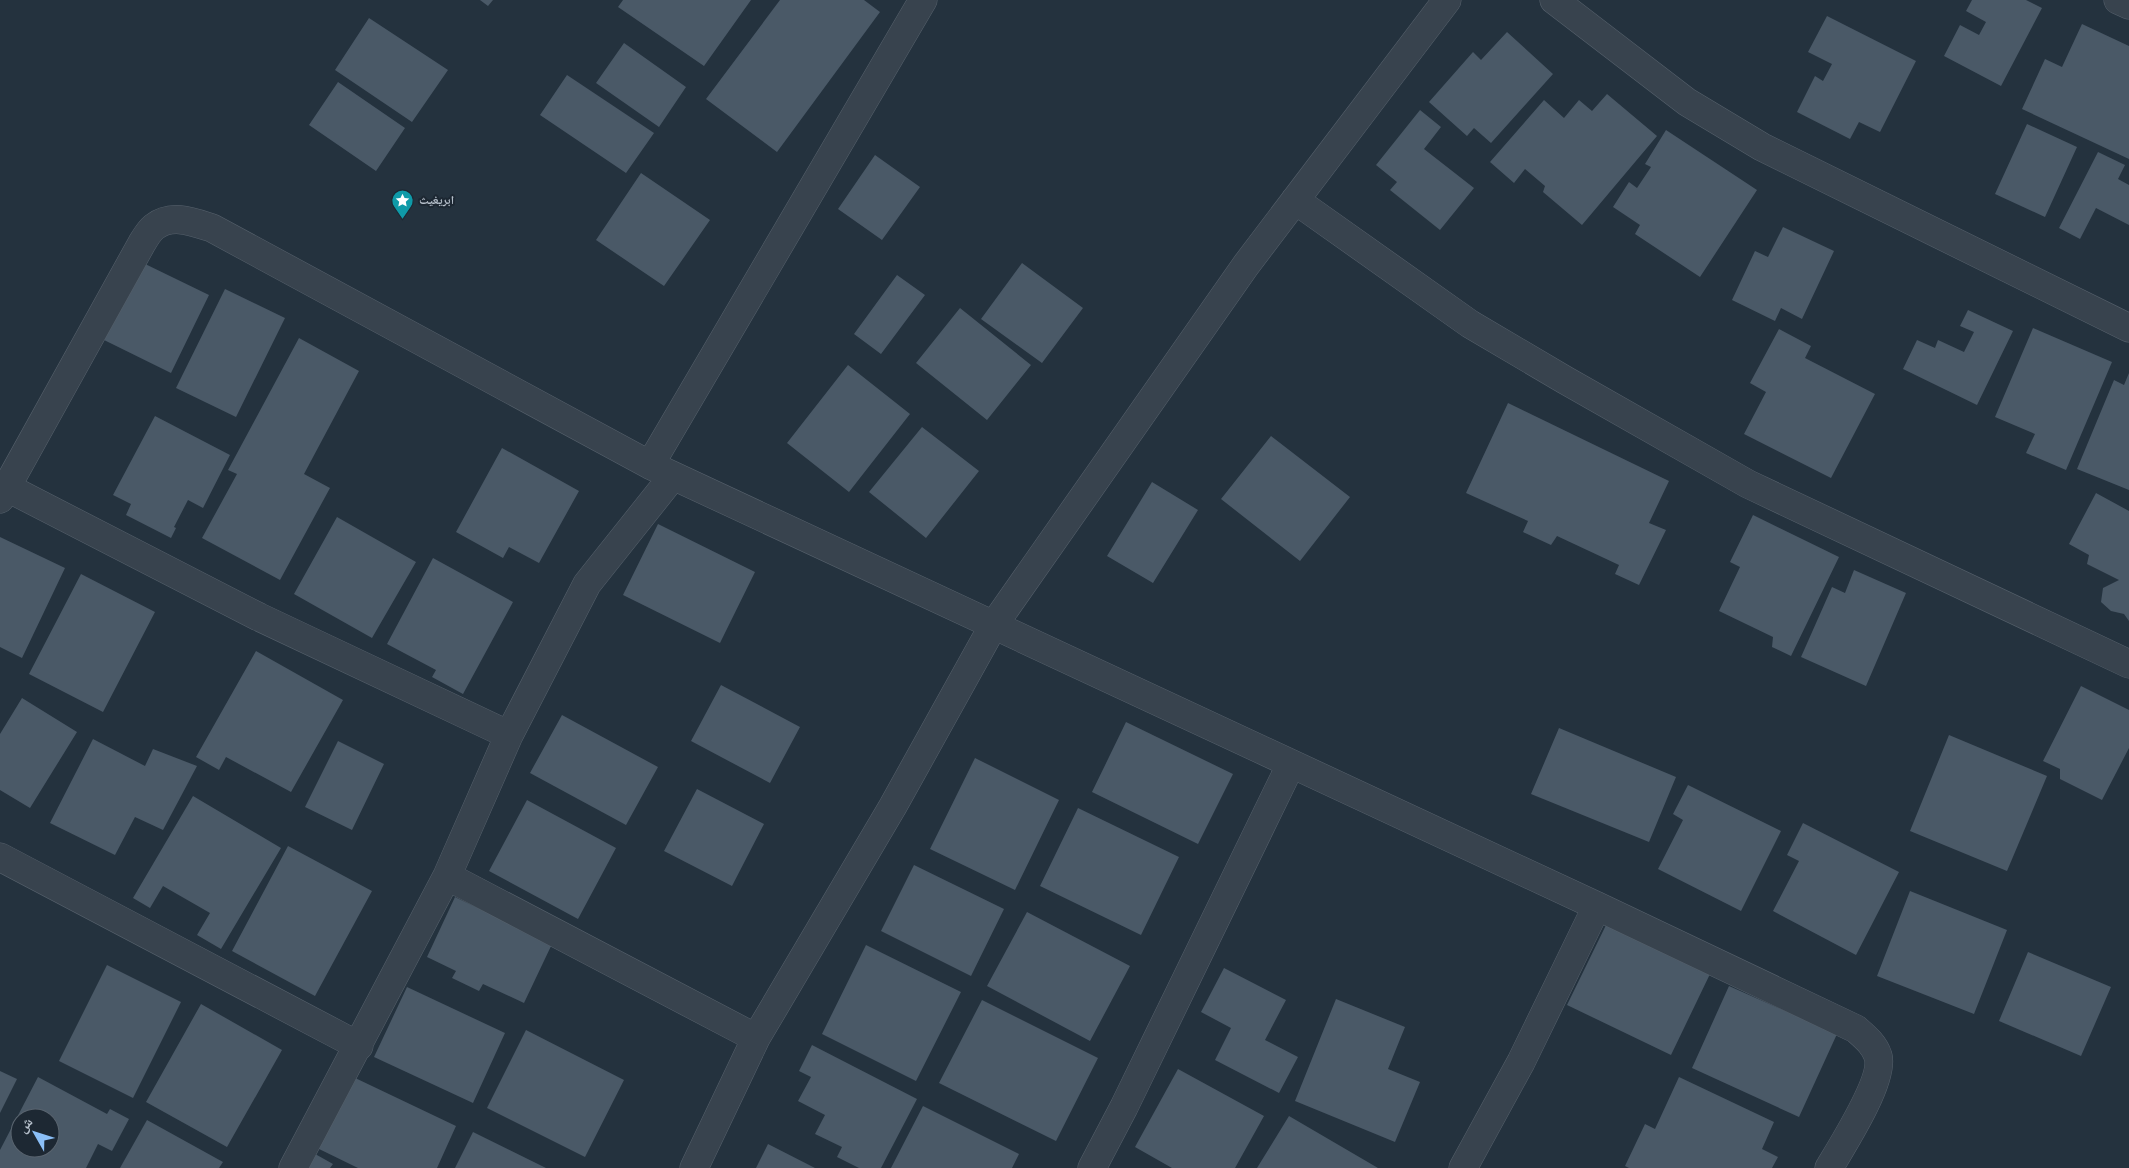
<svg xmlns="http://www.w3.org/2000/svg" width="2129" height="1168" font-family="Barlow,'Noto Naskh Arabic',sans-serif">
<rect width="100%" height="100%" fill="#24323e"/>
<path fill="#4a5967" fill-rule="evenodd" d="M 480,0 L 493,0 L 488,6 Z
M 623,0 L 751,0 L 704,66 L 618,7 Z
M 780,0 L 864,0 L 880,12 L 777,152 L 706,99 Z
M 1972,0 L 2026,0 L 2042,8 L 2001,86 L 1944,56 L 1960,25 L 1979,35 L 1986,22 L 1966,11 Z
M 1827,16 L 1916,61 L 1880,132 L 1859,122 L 1850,139 L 1797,112 L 1815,76 L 1823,81 L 1832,64 L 1808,52 Z
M 369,18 L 448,70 L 412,122 L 335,70 Z
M 2082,24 L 2129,46 L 2129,159 L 2022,109 L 2045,59 L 2062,67 Z
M 1507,32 L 1553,74 L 1491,143 L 1474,128 L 1467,136 L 1429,102 L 1473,52 L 1481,60 Z
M 624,43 L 686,87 L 659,127 L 596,83 Z
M 567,75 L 654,133 L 626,173 L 540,115 Z
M 338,82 L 405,128 L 376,171 L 309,125 Z
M 1607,94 L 1657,136 L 1582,225 L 1543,192 L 1545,186 L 1525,169 L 1514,183 L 1490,162 L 1544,100 L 1564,118 L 1579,100 L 1592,111 Z
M 1420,110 L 1441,127 L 1424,149 L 1474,188 L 1440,230 L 1390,190 L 1397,182 L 1376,165 Z
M 2027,124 L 2077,147 L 2045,217 L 1995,194 Z
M 1666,130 L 1757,190 L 1700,277 L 1635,234 L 1640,225 L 1613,207 L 1629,182 L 1637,188 L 1651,167 L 1645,164 Z
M 2098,152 L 2125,165 L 2118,179 L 2129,185 L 2129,225 L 2096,208 L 2080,239 L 2059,228 Z
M 875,155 L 920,187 L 882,240 L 838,209 Z
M 641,173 L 710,220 L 664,286 L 596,240 Z
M 1783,227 L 1834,251 L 1802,319 L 1781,308 L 1775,321 L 1732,300 L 1755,251 L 1768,257 Z
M 139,261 L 209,295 L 171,373 L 102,339 Z
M 1022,263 L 1083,308 L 1042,363 L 981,319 Z
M 897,275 L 925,295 L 881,354 L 854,334 Z
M 225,289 L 285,318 L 236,417 L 176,388 Z
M 960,308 L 1031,365 L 987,420 L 916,363 Z
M 1968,310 L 2013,331 L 1977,405 L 1903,369 L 1917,340 L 1935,348 L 1938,340 L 1964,352 L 1974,332 L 1960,326 Z
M 2033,328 L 2112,362 L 2066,470 L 2026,453 L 2035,434 L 1995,417 Z
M 1779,329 L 1811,346 L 1805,358 L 1875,394 L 1831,478 L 1744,434 L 1766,392 L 1750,383 Z
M 299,338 L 359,371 L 304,474 L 330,488 L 280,580 L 202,538 L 237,474 L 228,470 Z
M 848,365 L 910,414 L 849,492 L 787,443 Z
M 2129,373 L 2129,490 L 2077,469 L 2114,380 L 2124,385 Z
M 1508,403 L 1669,481 L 1649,523 L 1666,530 L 1639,585 L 1615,574 L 1619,565 L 1557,536 L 1551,545 L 1523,532 L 1528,521 L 1466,493 Z
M 155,416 L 230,455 L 203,508 L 188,500 L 174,527 L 176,528 L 171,538 L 126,515 L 131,504 L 113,495 Z
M 922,427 L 979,471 L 926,538 L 869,492 Z
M 1271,436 L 1350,497 L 1300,561 L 1221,499 Z
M 502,448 L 579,491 L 539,563 L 509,547 L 503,558 L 456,532 Z
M 1152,482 L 1198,510 L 1153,583 L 1107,556 Z
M 2096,493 L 2129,511 L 2129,621 L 2124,614 L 2111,611 L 2101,602 L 2103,588 L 2119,580 L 2087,564 L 2089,555 L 2069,544 Z
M 1753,515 L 1839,557 L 1791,656 L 1772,647 L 1773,637 L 1719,611 L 1740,567 L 1730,562 Z
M 337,517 L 416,562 L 372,638 L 294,594 Z
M 658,524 L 755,572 L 720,643 L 623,595 Z
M 0,537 L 65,568 L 22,658 L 0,647 Z
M 433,558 L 513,602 L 463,694 L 432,677 L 436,670 L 387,644 Z
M 1854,570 L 1906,593 L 1866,686 L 1801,657 L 1832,587 L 1845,593 Z
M 81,574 L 155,612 L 103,712 L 29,674 Z
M 256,651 L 343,700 L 291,792 L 226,757 L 219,770 L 196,757 Z
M 721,685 L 800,727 L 770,783 L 691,741 Z
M 2081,686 L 2129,710 L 2129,748 L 2102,800 L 2060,779 L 2060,769 L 2043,761 Z
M 22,698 L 77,732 L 30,808 L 0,790 L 0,734 Z
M 562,715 L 658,767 L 626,825 L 530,773 Z
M 1126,722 L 1233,774 L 1198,844 L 1092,792 Z
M 1559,728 L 1676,777 L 1649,842 L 1531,794 Z
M 1949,735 L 2047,776 L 2007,871 L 1910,831 Z
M 93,739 L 145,766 L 153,749 L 197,766 L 163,830 L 135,817 L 115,855 L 50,823 Z
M 338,741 L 384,764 L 352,830 L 305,807 Z
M 975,758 L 1059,800 L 1015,890 L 930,849 Z
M 1688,785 L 1781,831 L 1741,911 L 1658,869 L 1683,820 L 1673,814 Z
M 697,789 L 764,824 L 732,886 L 664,851 Z
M 193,796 L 281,848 L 221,949 L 197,935 L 210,913 L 163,886 L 150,908 L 133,898 Z
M 527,800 L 616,848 L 578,919 L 489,871 Z
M 1078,808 L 1179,857 L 1141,935 L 1040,886 Z
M 1803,823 L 1899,872 L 1856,955 L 1773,911 L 1799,861 L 1787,855 Z
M 288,846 L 372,891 L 315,996 L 232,951 Z
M 914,865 L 1004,909 L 971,976 L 881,931 Z
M 1910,891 L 2007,930 L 1974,1014 L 1877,976 Z
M 455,897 L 552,944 L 524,1003 L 483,984 L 479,991 L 452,978 L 456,971 L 427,957 Z
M 1027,912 L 1130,966 L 1090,1041 L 987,986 Z
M 1607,923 L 1710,974 L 1671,1055 L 1567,1005 Z
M 866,945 L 961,992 L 916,1081 L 822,1034 Z
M 2028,952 L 2111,987 L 2081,1056 L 1999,1021 Z
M 107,965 L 181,1002 L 133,1098 L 59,1061 Z
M 1224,968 L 1286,1000 L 1265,1040 L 1298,1057 L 1279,1093 L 1215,1060 L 1231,1028 L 1201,1012 Z
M 1729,986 L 1837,1034 L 1799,1117 L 1692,1068 Z
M 407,987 L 505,1033 L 473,1103 L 374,1057 Z
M 1336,999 L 1405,1027 L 1388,1069 L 1420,1082 L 1395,1142 L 1295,1101 Z
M 982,1000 L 1098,1058 L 1056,1141 L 939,1083 Z
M 201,1004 L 282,1050 L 227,1147 L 146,1102 Z
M 526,1030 L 624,1080 L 585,1157 L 487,1108 Z
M 812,1045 L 917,1099 L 881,1168 L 859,1168 L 837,1157 L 842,1147 L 815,1134 L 825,1115 L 798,1101 L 811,1077 L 799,1071 Z
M 1178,1069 L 1264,1116 L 1235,1168 L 1172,1168 L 1135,1147 Z
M 0,1071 L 17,1079 L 0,1113 Z
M 351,1076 L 456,1126 L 437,1168 L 358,1168 L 317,1148 Z
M 38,1077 L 107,1114 L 110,1109 L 129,1119 L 112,1151 L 98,1144 L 86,1168 L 0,1168 L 0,1150 ZM 20,1118 L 50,1118 L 50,1148 L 20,1148 Z
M 1679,1077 L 1774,1122 L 1762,1149 L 1778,1157 L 1772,1168 L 1629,1168 L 1625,1166 L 1645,1124 L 1655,1129 Z
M 923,1106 L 1019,1154 L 1012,1168 L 891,1168 Z
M 1289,1116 L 1378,1168 L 1257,1168 Z
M 147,1120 L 223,1162 L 219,1168 L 120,1168 Z
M 473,1132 L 546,1168 L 455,1168 Z
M 768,1144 L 815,1168 L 756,1168 Z
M 308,1150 L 333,1164 L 330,1168 L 298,1168 Z"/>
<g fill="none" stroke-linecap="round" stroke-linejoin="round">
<defs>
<path id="minor" d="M 1554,0 L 1687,102 L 1762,147 L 2129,328
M 2118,0 L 2129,5
M 1295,200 L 1470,324 L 1565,380 L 1748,484 L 2129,664
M 650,465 L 923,0
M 6,487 L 259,617 L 509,735
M 0,499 L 142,243 C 145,238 149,231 154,227 C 172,213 193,222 212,228 L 650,465 L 1597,906 L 1856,1029 C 1865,1037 1874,1044 1878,1056 C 1885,1079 1842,1146 1829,1168
M 0,857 L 359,1046
M 447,876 L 756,1038
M 293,1168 L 447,876 L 509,735 L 587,584 L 673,476
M 694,1168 L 756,1038 L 893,806 L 993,626 L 1246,265 L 1447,0
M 1092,1168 L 1124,1107 L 1291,764
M 1463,1168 L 1521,1062 L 1597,906"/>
</defs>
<use href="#minor" stroke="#56616c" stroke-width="29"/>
<use href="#minor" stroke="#38434e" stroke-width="28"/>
</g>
<defs>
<symbol id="sight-pin" viewBox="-11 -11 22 30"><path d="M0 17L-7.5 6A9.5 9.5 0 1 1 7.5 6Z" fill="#0f9aa8" stroke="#1d2833"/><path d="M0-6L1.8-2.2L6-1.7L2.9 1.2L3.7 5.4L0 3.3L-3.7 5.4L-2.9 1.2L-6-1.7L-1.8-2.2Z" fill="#fff"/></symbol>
</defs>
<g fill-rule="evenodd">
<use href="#sight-pin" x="390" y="188" width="25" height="34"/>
</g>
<g text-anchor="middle" stroke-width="4" stroke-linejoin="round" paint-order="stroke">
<g font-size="12" font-weight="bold" fill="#b4bec9" stroke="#1d2833" text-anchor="start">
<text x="419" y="204">ابريغيث</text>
</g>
</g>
<g transform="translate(35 1133) rotate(309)"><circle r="24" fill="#1d2833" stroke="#59646f"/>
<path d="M0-4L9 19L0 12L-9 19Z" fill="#8bbff7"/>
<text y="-8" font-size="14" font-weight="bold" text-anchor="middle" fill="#b4bec9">ش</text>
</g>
</svg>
